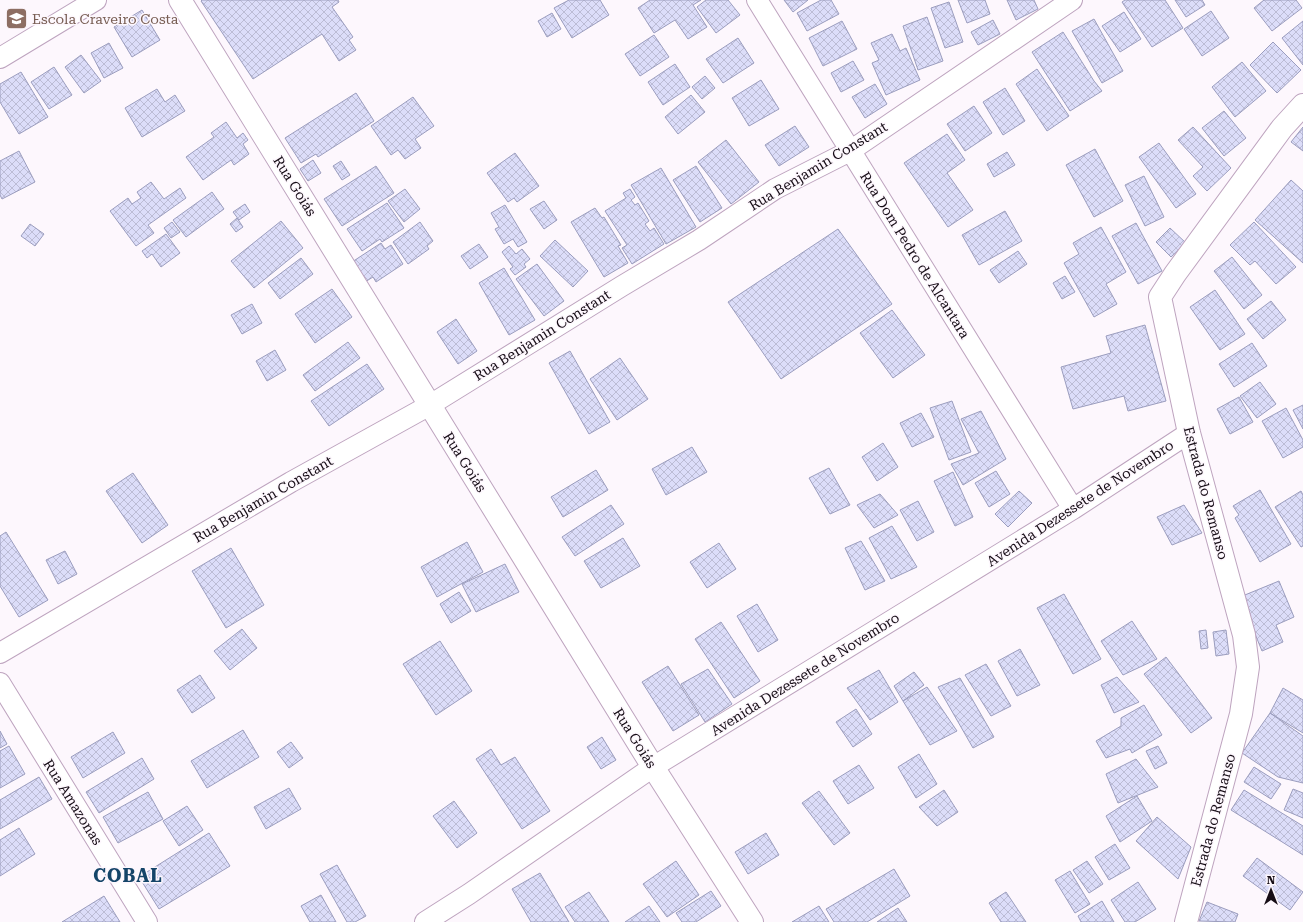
<svg xmlns="http://www.w3.org/2000/svg" width="1303" height="922" font-family="'Roboto Serif',serif">
<defs>
<pattern id="building-cross-hatch" width="8" height="8" patternUnits="userSpaceOnUse"><rect width="8" height="8" fill="#dcddf9"/><path d="M0 0l8 8M0 8l8-8" fill="none" stroke="#bcbcd5"/></pattern>
</defs>
<rect width="100%" height="100%" fill="#fdf7fd"/>
<path fill="url(#building-cross-hatch)" stroke="#9b9dbe" d="M 202,0 L 338,0 L 339,2 L 332,7 L 353,37 L 349,40 L 356,50 L 339,61 L 322,34 L 253,79 L 201,1 Z
M 569,0 L 600,0 L 609,15 L 572,38 L 554,8 Z
M 650,0 L 701,0 L 693,5 L 707,27 L 688,39 L 675,20 L 654,33 L 638,8 Z
M 706,0 L 728,0 L 740,15 L 716,33 L 697,7 Z
M 784,0 L 808,0 L 793,12 Z
M 821,0 L 831,0 L 839,14 L 807,31 L 797,13 Z
M 958,0 L 985,0 L 990,14 L 967,23 Z
M 1007,0 L 1034,0 L 1038,9 L 1016,20 Z
M 1125,0 L 1165,0 L 1183,28 L 1152,47 L 1122,2 Z
M 1175,0 L 1202,0 L 1205,5 L 1186,17 Z
M 1264,0 L 1296,0 L 1302,8 L 1272,31 L 1254,8 Z
M 949,2 L 963,42 L 945,48 L 931,8 Z
M 142,10 L 160,40 L 132,57 L 114,27 Z
M 1211,11 L 1229,38 L 1202,56 L 1184,29 Z
M 1124,12 L 1141,39 L 1120,52 L 1102,26 Z
M 552,13 L 561,29 L 547,37 L 538,21 Z
M 927,17 L 943,61 L 918,70 L 903,26 Z
M 1094,19 L 1123,71 L 1102,83 L 1072,31 Z
M 993,20 L 1000,34 L 978,45 L 971,32 Z
M 842,21 L 857,49 L 823,66 L 809,38 Z
M 1303,21 L 1303,65 L 1282,38 Z
M 1063,32 L 1094,81 L 1102,91 L 1070,111 L 1032,52 Z
M 892,34 L 900,51 L 906,48 L 920,80 L 886,95 L 872,63 L 879,60 L 871,43 Z
M 654,35 L 669,57 L 640,76 L 625,54 Z
M 738,38 L 754,63 L 723,83 L 706,59 Z
M 1273,42 L 1301,70 L 1277,93 L 1250,65 Z
M 109,43 L 123,68 L 104,78 L 91,53 Z
M 81,55 L 101,81 L 84,93 L 65,67 Z
M 853,61 L 864,80 L 841,92 L 831,73 Z
M 1242,62 L 1266,91 L 1235,117 L 1212,87 Z
M 675,64 L 690,87 L 663,105 L 648,82 Z
M 54,67 L 72,95 L 49,109 L 31,82 Z
M 1037,69 L 1069,116 L 1047,131 L 1016,84 Z
M 21,72 L 48,117 L 19,134 L 0,102 L 0,84 Z
M 705,76 L 715,88 L 702,99 L 692,87 Z
M 761,80 L 779,109 L 749,126 L 732,98 Z
M 875,84 L 887,104 L 865,118 L 852,97 Z
M 1005,88 L 1025,121 L 1003,135 L 983,102 Z
M 157,89 L 165,102 L 175,95 L 185,111 L 142,137 L 125,108 Z
M 356,93 L 374,121 L 318,157 L 316,154 L 301,163 L 285,138 Z
M 691,95 L 705,112 L 678,134 L 665,117 Z
M 413,97 L 434,126 L 415,139 L 421,148 L 405,159 L 398,150 L 391,155 L 371,126 Z
M 974,106 L 992,133 L 965,151 L 947,124 Z
M 1224,111 L 1246,138 L 1224,156 L 1202,128 Z
M 226,122 L 237,138 L 243,133 L 248,140 L 243,144 L 249,154 L 234,165 L 231,160 L 203,180 L 186,157 L 214,137 L 211,133 Z
M 795,126 L 809,147 L 779,166 L 765,145 Z
M 1193,127 L 1231,168 L 1207,191 L 1193,176 L 1203,167 L 1178,140 Z
M 1303,127 L 1303,151 L 1291,142 Z
M 947,134 L 965,160 L 947,173 L 973,210 L 948,227 L 904,163 Z
M 726,140 L 759,182 L 731,204 L 698,162 Z
M 1159,143 L 1196,194 L 1176,208 L 1139,157 Z
M 1095,149 L 1123,201 L 1094,217 L 1066,165 Z
M 19,151 L 35,182 L 2,199 L 0,195 L 0,161 Z
M 1007,152 L 1015,165 L 994,177 L 987,164 Z
M 515,153 L 539,186 L 517,202 L 514,198 L 508,202 L 487,173 Z
M 313,160 L 321,173 L 308,181 L 300,169 Z
M 341,161 L 350,175 L 342,180 L 333,166 Z
M 376,166 L 394,193 L 342,226 L 324,199 Z
M 696,166 L 722,208 L 700,222 L 673,180 Z
M 661,168 L 696,227 L 666,244 L 631,185 Z
M 1144,176 L 1164,217 L 1145,226 L 1125,185 Z
M 1291,180 L 1303,191 L 1303,263 L 1255,220 Z
M 151,182 L 164,199 L 180,188 L 186,198 L 148,225 L 154,233 L 136,246 L 110,211 L 128,198 L 132,204 L 141,198 L 137,192 Z
M 405,189 L 420,209 L 404,222 L 388,201 Z
M 630,189 L 635,197 L 631,200 L 635,205 L 638,203 L 649,221 L 645,224 L 650,231 L 654,228 L 664,244 L 632,264 L 622,248 L 627,245 L 605,211 L 626,198 L 623,193 Z
M 212,192 L 224,209 L 186,237 L 173,220 Z
M 544,201 L 557,220 L 544,229 L 530,209 Z
M 387,203 L 404,228 L 382,242 L 380,239 L 362,251 L 347,229 Z
M 245,204 L 250,212 L 239,220 L 233,212 Z
M 505,205 L 527,242 L 518,247 L 513,239 L 504,244 L 495,229 L 499,227 L 491,213 Z
M 595,208 L 602,218 L 604,217 L 621,245 L 618,246 L 628,263 L 604,277 L 571,222 Z
M 1005,211 L 1022,241 L 979,265 L 962,235 Z
M 237,218 L 243,227 L 236,232 L 230,224 Z
M 281,221 L 303,248 L 254,288 L 231,261 Z
M 172,222 L 180,232 L 171,238 L 164,228 Z
M 420,222 L 433,241 L 427,246 L 429,249 L 408,264 L 393,242 Z
M 1254,222 L 1296,267 L 1276,284 L 1255,261 L 1250,265 L 1230,245 Z
M 1136,223 L 1162,271 L 1138,284 L 1112,236 Z
M 30,224 L 44,234 L 35,246 L 21,236 Z
M 1101,227 L 1126,272 L 1106,284 L 1117,304 L 1094,317 L 1064,263 L 1079,254 L 1073,243 Z
M 1170,228 L 1186,243 L 1171,257 L 1156,242 Z
M 838,229 L 892,304 L 781,379 L 728,302 Z
M 166,234 L 180,253 L 161,267 L 152,254 L 147,258 L 142,251 Z
M 555,240 L 588,271 L 573,287 L 540,256 Z
M 381,243 L 385,249 L 391,245 L 403,264 L 376,282 L 373,277 L 365,282 L 352,262 Z
M 479,244 L 488,257 L 470,269 L 461,256 Z
M 509,246 L 516,254 L 522,249 L 530,259 L 524,264 L 526,267 L 515,275 L 510,269 L 513,267 L 502,252 Z
M 1018,251 L 1027,264 L 999,283 L 990,270 Z
M 1232,257 L 1262,295 L 1244,309 L 1214,271 Z
M 301,258 L 313,274 L 280,299 L 268,283 Z
M 537,264 L 564,301 L 544,316 L 516,279 Z
M 504,268 L 535,320 L 509,335 L 479,283 Z
M 1065,276 L 1075,292 L 1062,299 L 1053,283 Z
M 332,289 L 352,317 L 315,343 L 295,314 Z
M 1215,290 L 1245,334 L 1220,350 L 1190,307 Z
M 1271,301 L 1286,320 L 1263,339 L 1247,319 Z
M 252,304 L 262,323 L 242,334 L 231,315 Z
M 892,310 L 925,355 L 893,378 L 860,333 Z
M 456,319 L 477,351 L 458,364 L 437,332 Z
M 1145,325 L 1166,401 L 1128,411 L 1124,396 L 1073,409 L 1061,367 L 1111,353 L 1106,336 Z
M 348,342 L 360,358 L 315,391 L 303,375 Z
M 1252,343 L 1267,366 L 1234,387 L 1219,364 Z
M 275,350 L 286,370 L 267,381 L 256,361 Z
M 570,351 L 610,422 L 589,434 L 549,363 Z
M 620,358 L 648,399 L 617,420 L 590,379 Z
M 367,364 L 384,389 L 329,426 L 311,401 Z
M 1260,382 L 1276,404 L 1257,418 L 1240,396 Z
M 1239,397 L 1253,422 L 1230,434 L 1217,409 Z
M 952,401 L 971,452 L 949,460 L 930,408 Z
M 1303,405 L 1303,429 L 1293,410 Z
M 1286,408 L 1303,440 L 1303,447 L 1283,458 L 1262,421 Z
M 981,411 L 1006,459 L 963,485 L 951,464 L 979,453 L 961,419 Z
M 921,413 L 934,437 L 912,447 L 900,423 Z
M 883,443 L 898,467 L 877,481 L 862,457 Z
M 692,447 L 707,472 L 666,495 L 652,469 Z
M 829,468 L 850,505 L 830,514 L 809,478 Z
M 596,470 L 608,490 L 563,517 L 551,497 Z
M 996,471 L 1010,494 L 989,507 L 975,483 Z
M 953,472 L 973,517 L 955,526 L 934,481 Z
M 133,473 L 168,525 L 142,543 L 106,491 Z
M 1260,490 L 1291,544 L 1260,562 L 1235,518 L 1239,515 L 1233,506 Z
M 1019,491 L 1032,503 L 1008,527 L 995,514 Z
M 1301,491 L 1303,495 L 1303,546 L 1301,547 L 1275,507 Z
M 880,494 L 898,515 L 874,528 L 857,505 Z
M 918,501 L 934,532 L 917,541 L 900,510 Z
M 611,505 L 624,524 L 575,556 L 562,537 Z
M 1184,505 L 1202,533 L 1172,545 L 1157,517 Z
M 892,526 L 917,567 L 891,579 L 869,538 Z
M 6,532 L 48,600 L 19,617 L 0,586 L 0,536 Z
M 623,538 L 640,566 L 601,588 L 584,561 Z
M 861,541 L 885,581 L 865,590 L 845,548 Z
M 467,542 L 483,572 L 437,597 L 421,567 Z
M 719,543 L 736,569 L 707,588 L 690,562 Z
M 231,548 L 264,605 L 226,628 L 192,571 Z
M 65,551 L 77,574 L 58,584 L 46,560 Z
M 505,564 L 519,592 L 476,612 L 462,584 Z
M 1279,581 L 1294,617 L 1276,625 L 1283,642 L 1262,651 L 1240,597 Z
M 459,592 L 471,611 L 451,623 L 440,604 Z
M 1064,594 L 1101,659 L 1073,674 L 1037,608 Z
M 757,604 L 778,640 L 758,652 L 737,616 Z
M 1132,621 L 1157,659 L 1123,675 L 1101,641 Z
M 721,622 L 760,681 L 734,698 L 695,639 Z
M 242,629 L 257,648 L 230,670 L 214,651 Z
M 1206,630 L 1208,648 L 1201,649 L 1199,631 Z
M 1226,630 L 1229,654 L 1216,656 L 1213,632 Z
M 440,641 L 472,691 L 436,715 L 403,664 Z
M 1020,649 L 1040,685 L 1017,696 L 998,661 Z
M 1166,657 L 1212,718 L 1191,733 L 1144,674 Z
M 986,664 L 1011,706 L 991,716 L 965,675 Z
M 668,666 L 699,715 L 673,731 L 642,682 Z
M 708,669 L 732,704 L 705,722 L 681,684 Z
M 879,670 L 898,702 L 870,720 L 847,688 Z
M 914,672 L 924,685 L 903,701 L 894,686 Z
M 200,675 L 215,698 L 192,713 L 177,690 Z
M 1117,677 L 1139,702 L 1114,713 L 1101,685 Z
M 960,678 L 994,737 L 973,748 L 938,687 Z
M 927,687 L 957,731 L 930,745 L 903,701 Z
M 1283,688 L 1303,700 L 1303,733 L 1270,713 Z
M 1144,705 L 1162,735 L 1132,753 L 1130,749 L 1106,758 L 1096,741 L 1121,726 L 1121,718 Z
M 856,709 L 872,734 L 853,747 L 836,722 Z
M 1270,713 L 1303,736 L 1303,783 L 1278,777 L 1242,753 Z
M 243,730 L 259,757 L 207,788 L 191,761 Z
M 0,731 L 7,744 L 0,748 Z
M 113,732 L 125,753 L 83,778 L 71,757 Z
M 602,737 L 616,760 L 601,769 L 587,747 Z
M 291,742 L 303,758 L 289,768 L 277,752 Z
M 9,746 L 25,774 L 0,788 L 0,751 Z
M 1158,746 L 1167,763 L 1155,769 L 1146,751 Z
M 491,749 L 501,765 L 515,757 L 550,811 L 522,829 L 476,759 Z
M 919,754 L 937,784 L 916,798 L 898,767 Z
M 142,758 L 154,779 L 99,813 L 86,792 Z
M 1136,759 L 1158,787 L 1118,803 L 1106,774 Z
M 859,765 L 874,788 L 848,804 L 833,781 Z
M 1254,767 L 1281,784 L 1271,799 L 1244,782 Z
M 39,777 L 52,799 L 0,829 L 0,800 Z
M 289,788 L 301,809 L 266,829 L 254,807 Z
M 1293,789 L 1303,793 L 1303,818 L 1284,810 Z
M 944,790 L 958,812 L 937,826 L 919,807 Z
M 1244,790 L 1303,826 L 1303,855 L 1231,810 Z
M 819,791 L 850,833 L 834,845 L 802,803 Z
M 148,792 L 163,819 L 118,843 L 103,817 Z
M 1137,796 L 1152,821 L 1120,842 L 1106,816 Z
M 454,801 L 477,833 L 457,848 L 433,816 Z
M 187,806 L 203,830 L 179,846 L 163,821 Z
M 1157,817 L 1191,847 L 1178,879 L 1136,841 Z
M 19,828 L 35,854 L 0,876 L 0,840 Z
M 209,833 L 230,866 L 159,909 L 139,877 Z
M 766,833 L 779,855 L 748,874 L 735,852 Z
M 1115,844 L 1130,868 L 1109,880 L 1095,857 Z
M 1257,858 L 1303,892 L 1290,910 L 1243,876 Z
M 676,861 L 699,895 L 667,917 L 643,884 Z
M 1087,861 L 1103,884 L 1089,893 L 1073,870 Z
M 337,865 L 366,916 L 355,922 L 347,922 L 320,874 Z
M 894,869 L 910,896 L 867,922 L 834,922 L 826,909 Z
M 1070,871 L 1090,904 L 1075,913 L 1055,880 Z
M 540,873 L 569,922 L 531,922 L 512,889 Z
M 1138,882 L 1156,909 L 1135,922 L 1125,922 L 1111,900 Z
M 711,891 L 721,906 L 696,922 L 682,922 L 676,913 Z
M 589,892 L 609,922 L 575,922 L 565,907 Z
M 1006,892 L 1026,922 L 1001,922 L 989,903 Z
M 321,895 L 336,922 L 310,922 L 301,906 Z
M 104,896 L 120,922 L 62,922 Z
M 1102,901 L 1114,922 L 1081,922 L 1078,916 Z
M 1207,902 L 1238,914 L 1235,922 L 1199,921 Z
M 649,906 L 660,922 L 625,922 Z
M 819,906 L 829,922 L 792,922 Z
M 898,908 L 907,922 L 877,922 Z"/>
<g fill="none" stroke-linecap="round" stroke-linejoin="round">
<defs>
<path id="street" d="M 757,0 L 1073,509
M 0,58 L 96,0
M 0,653 L 291,482 L 430,405 L 622,286 L 699,240 L 775,189 L 850,151 L 1072,0
M 0,683 L 147,922
M 425,922 L 469,894 L 653,767 L 1073,509 L 1189,433"/>
<path id="secondary" d="M 180,0 L 653,767 L 752,922
M 1186,922 L 1241,714 L 1248,667 L 1244,635 L 1189,433 L 1160,297 L 1175,274 L 1282,128 L 1303,105"/>
</defs>
<use href="#street" stroke="#bea4bf" stroke-width="22"/>
<use href="#secondary" stroke="#bea4bf" stroke-width="24"/>
<use href="#street" stroke="#fff" stroke-width="20"/>
<use href="#secondary" stroke="#fff" stroke-width="22"/>
</g>
<defs>
<symbol id="school-square" viewBox="-11 -11 22 22"><rect x="-9" y="-9" width="18" height="18" rx="4" fill="#8d6e63" stroke="#fdf7fd"/><path d="M0-5L7-2L0 1L-7-2ZM-4 1L0 2.5L4 1V4Q0 6-4 4Z" fill="#fff"/></symbol>
</defs>
<g fill-rule="evenodd">
<use href="#school-square" x="4" y="6" width="25" height="25"/>
</g>
<g text-anchor="middle" stroke-width="3" stroke-linejoin="round" paint-order="stroke">
<g font-size="14" fill="#785e54" stroke="#fdf7fd" text-anchor="start">
<text x="32" y="24">Escola Craveiro Costa</text>
</g>
<g font-size="14" fill="#160d16" stroke="#fdf7fd">
<text transform="translate(818 166) rotate(-31)" y="5">Rua Benjamin Constant</text>
<text transform="translate(295 186) rotate(58)" y="5">Rua Goiás</text>
<text transform="translate(915 255) rotate(58)" y="5">Rua Dom Pedro de Alcantara</text>
<text transform="translate(542 335) rotate(-32)" y="5">Rua Benjamin Constant</text>
<text transform="translate(465 462) rotate(58)" y="5">Rua Goiás</text>
<text transform="translate(1206 493) rotate(75)" y="5">Estrada do Remanso</text>
<text transform="translate(263 499) rotate(-30)" y="5">Rua Benjamin Constant</text>
<text transform="translate(1080 503) rotate(-33)" y="5">Avenida Dezessete de Novembro</text>
<text transform="translate(805 674) rotate(-32)" y="5">Avenida Dezessete de Novembro</text>
<text transform="translate(635 738) rotate(58)" y="5">Rua Goiás</text>
<text transform="translate(73 802) rotate(58)" y="5">Rua Amazonas</text>
<text transform="translate(1213 820) rotate(-75)" y="5">Estrada do Remanso</text>
</g>
<g font-size="18" font-weight="bold" letter-spacing="1" fill="#154569" stroke="#fdf7fd">
<text x="128" y="882">COBAL</text>
</g>
</g>
<g transform="translate(1271 890)" stroke="#fdf7fd" stroke-width="3" paint-order="stroke">
<path d="M0-3L7 15L0 10L-7 15Z" fill="#160d16"/>
<text y="-6" font-size="11" font-weight="bold" text-anchor="middle" fill="#160d16">N</text>
</g>
</svg>
